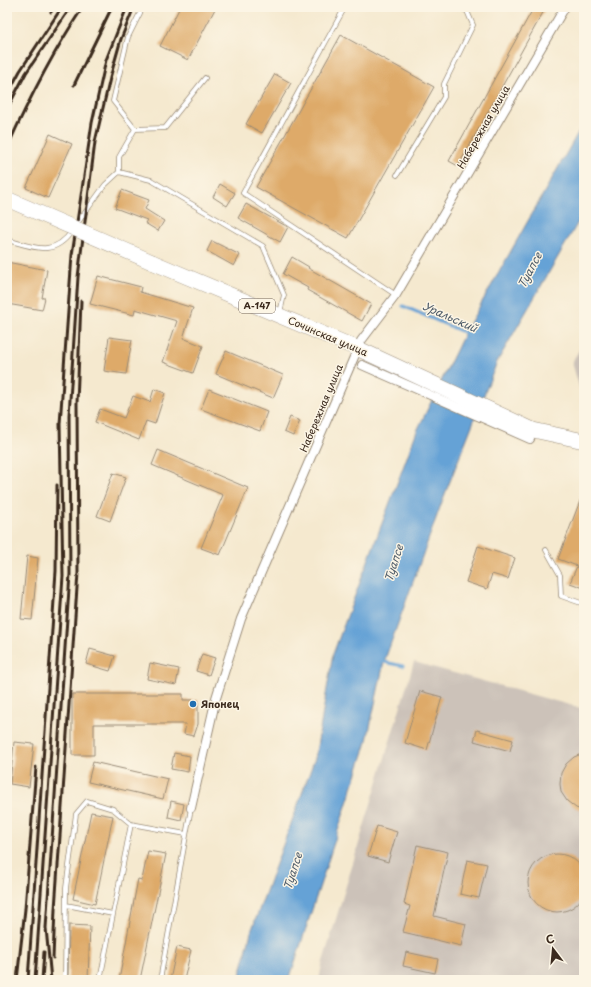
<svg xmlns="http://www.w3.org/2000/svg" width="591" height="987" font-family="'Playpen Sans',sans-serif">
<rect width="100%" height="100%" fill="#fcf5e5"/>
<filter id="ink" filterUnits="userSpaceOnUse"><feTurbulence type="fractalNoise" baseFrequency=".025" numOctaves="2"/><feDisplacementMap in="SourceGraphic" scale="8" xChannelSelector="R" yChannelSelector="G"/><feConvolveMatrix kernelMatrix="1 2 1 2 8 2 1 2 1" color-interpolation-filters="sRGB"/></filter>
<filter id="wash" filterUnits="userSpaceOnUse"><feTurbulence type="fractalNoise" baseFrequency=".012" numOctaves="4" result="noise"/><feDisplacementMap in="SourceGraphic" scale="16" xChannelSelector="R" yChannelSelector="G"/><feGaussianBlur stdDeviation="0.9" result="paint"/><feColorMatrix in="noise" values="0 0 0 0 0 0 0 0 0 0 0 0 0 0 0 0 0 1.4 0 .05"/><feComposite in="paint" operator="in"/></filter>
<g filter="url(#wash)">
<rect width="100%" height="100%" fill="#f5e9cf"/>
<path fill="#ccc2b9" d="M 584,342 L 584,404 L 572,362 Z
M 414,662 L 584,709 L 584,980 L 319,980 L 322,965 Z"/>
<path fill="#65a2d6" stroke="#50667a" d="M 584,122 L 584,212 L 497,362 L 443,499 L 384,662 L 366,745 L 289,980 L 239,980 L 251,932 L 315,758 L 333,654 L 416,433 L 465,332 Z"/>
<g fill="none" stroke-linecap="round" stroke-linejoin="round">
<path stroke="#65a2d6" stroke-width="3" d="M 403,306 L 468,334
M 384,662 L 403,666"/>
</g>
<g id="blocks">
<path fill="#deaa69" d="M 180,7 L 216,7 L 188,60 L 160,46 Z
M 534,7 L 546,7 L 458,166 L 449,161 Z
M 341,35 L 434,87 L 348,238 L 256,187 Z
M 275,74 L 291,83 L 262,133 L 246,124 Z
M 50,134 L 72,144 L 48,198 L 26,188 Z
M 220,184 L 235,193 L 227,206 L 213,197 Z
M 122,190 L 149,200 L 145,209 L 164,221 L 158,231 L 145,223 L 147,220 L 115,208 Z
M 246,204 L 288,227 L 280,242 L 238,218 Z
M 212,241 L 240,255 L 234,266 L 207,251 Z
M 292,257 L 309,267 L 308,268 L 371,304 L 362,321 L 307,290 L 308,288 L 283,274 Z
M 7,262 L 47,270 L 42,298 L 45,298 L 42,310 L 7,304 Z
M 98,276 L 141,287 L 140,292 L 193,308 L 183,338 L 203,346 L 193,373 L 163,362 L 177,321 L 135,309 L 134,315 L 90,304 Z
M 109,337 L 132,340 L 126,374 L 104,371 Z
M 226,351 L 283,375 L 273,398 L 216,374 Z
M 154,389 L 165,393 L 155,424 L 146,421 L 139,440 L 95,422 L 100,409 L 124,418 L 133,396 L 150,402 Z
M 209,389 L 267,412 L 260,431 L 201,409 Z
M 290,417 L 300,421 L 293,436 L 284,432 Z
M 158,450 L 248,488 L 220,555 L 201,548 L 223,495 L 152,465 Z
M 113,473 L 126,477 L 110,521 L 97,516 Z
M 583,493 L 584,493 L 584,588 L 570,583 L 577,566 L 558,559 Z
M 478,546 L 515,558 L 508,579 L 492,574 L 487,589 L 466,582 Z
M 27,556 L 38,558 L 32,620 L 21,619 Z
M 90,649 L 115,656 L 110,671 L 86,664 Z
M 202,654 L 215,658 L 209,675 L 196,671 Z
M 150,663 L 179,669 L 176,685 L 147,679 Z
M 420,691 L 442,697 L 427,750 L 405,743 Z
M 72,694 L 183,694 L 183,700 L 198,700 L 198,724 L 194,736 L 184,734 L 186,724 L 94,724 L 94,755 L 72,755 Z
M 477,730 L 513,740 L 510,751 L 474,741 Z
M 14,742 L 34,744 L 29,787 L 10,784 Z
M 174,753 L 190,756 L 188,772 L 171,769 Z
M 584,753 L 584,811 L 576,808 L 567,801 L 561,792 L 560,784 L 561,773 L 566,764 L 574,757 Z
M 93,762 L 168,779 L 163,799 L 88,782 Z
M 171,801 L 184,804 L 181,820 L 168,817 Z
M 91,812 L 113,816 L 95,904 L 73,899 Z
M 377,826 L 397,832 L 388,862 L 368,856 Z
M 417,845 L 448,852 L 434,916 L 466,924 L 461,946 L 403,932 L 410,906 L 404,904 Z
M 148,851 L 166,854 L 140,980 L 119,980 L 138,879 L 142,880 Z
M528 883a29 29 0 1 1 58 0a29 29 0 1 1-58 0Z
M 467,860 L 487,864 L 479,898 L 460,894 Z
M 69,925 L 90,926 L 88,980 L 68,980 Z
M 177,947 L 191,950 L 184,980 L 170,980 Z
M 406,952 L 438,959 L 435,973 L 403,966 Z"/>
</g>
</g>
<g filter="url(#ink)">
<use href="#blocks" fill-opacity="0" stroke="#988a76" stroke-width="1"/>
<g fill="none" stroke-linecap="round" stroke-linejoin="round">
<defs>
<path id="lane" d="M 345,7 L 243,193 L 396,295
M 135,129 L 165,128 L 205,78
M 119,172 L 119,157 L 135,129 L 113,101 L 128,37 L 143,7
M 397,175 L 444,97 L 444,84 L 473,25 L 467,11 L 459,7
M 76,225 L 105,185 L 119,172 L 151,180 L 263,246 L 284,295 L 280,313
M 7,240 C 34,247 53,258 72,231
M 546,550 L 560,575 L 561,596 L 584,604
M 66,905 L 113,914
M 65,980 L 66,888 L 76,814 L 87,801 L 113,809 L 131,824 L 186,834
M 100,980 L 131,824
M 160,980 L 191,808"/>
<path id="street" d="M 362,365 L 530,439
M 191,808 L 216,698 L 241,619 L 361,341 L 396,295 L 565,7"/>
<path id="highway" d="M 152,262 L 361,350 L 533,430 L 584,441"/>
</defs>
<use href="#lane" stroke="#988a76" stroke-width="5.5"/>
<use href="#street" stroke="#988a76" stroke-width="10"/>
<use href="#highway" stroke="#988a76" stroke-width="16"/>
<use href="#lane" stroke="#fff" stroke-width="4"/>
<use href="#street" stroke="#fff" stroke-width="8"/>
<use href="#highway" stroke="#fff" stroke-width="15"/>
<path stroke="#3b2a1e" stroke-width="3" d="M 51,12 L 54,7
M 74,85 L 112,7
M 7,95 L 20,71 L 62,7
M 7,109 L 26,73 L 71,7
M 7,148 C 29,99 53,52 83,7
M 53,958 L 55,909 L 78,573 L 77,403 L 81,301
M 17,980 L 25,909 L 36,767
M 28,980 L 56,571 L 57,485
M 35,980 L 63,576 L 60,424 L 72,255 L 92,123 L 106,60 L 127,7
M 42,980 L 44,952
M 51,980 L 46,928 L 70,574 L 69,415 L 78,277 L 95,142 L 110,78 L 121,39 L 134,7"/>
<defs>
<path id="highway-bridge" d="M 7,199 L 152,262"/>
</defs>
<use href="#highway-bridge" stroke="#988a76" stroke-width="16" stroke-linecap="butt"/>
<use href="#highway-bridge" stroke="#fff" stroke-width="15"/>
</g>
</g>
<circle fill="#1f6fb2" stroke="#fcf5e5" stroke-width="1.5" cx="193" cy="704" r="4"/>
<g text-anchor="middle" stroke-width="3" stroke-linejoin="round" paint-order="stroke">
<rect fill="#fcf5e5" stroke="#75675a" stroke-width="1" x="239" y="299" width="36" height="14" rx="3"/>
<g font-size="9" font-weight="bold" fill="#3b2a1e">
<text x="257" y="309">А-147</text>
</g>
<g font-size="10" fill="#3b2a1e" stroke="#fcf5e5">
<text transform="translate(483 127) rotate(-60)" y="4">Набережная улица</text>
<text transform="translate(328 336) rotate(23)" y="4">Сочинская улица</text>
<text transform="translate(321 408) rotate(-67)" y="4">Набережная улица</text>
</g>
<g font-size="10" font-weight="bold" fill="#3b2a1e" stroke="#fcf5e5" text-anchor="start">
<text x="201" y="708">Японец</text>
</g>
<g font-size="11" font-style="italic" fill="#4c5a68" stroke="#fcf5e5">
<text transform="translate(530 270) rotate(-62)" y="4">Туапсе</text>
<text transform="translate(450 317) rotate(24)" y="4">Уральский</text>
<text transform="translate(394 563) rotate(-72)" y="4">Туапсе</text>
<text transform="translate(293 871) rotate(-72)" y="4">Туапсе</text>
</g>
</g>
<rect width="591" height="987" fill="none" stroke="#fcf5e5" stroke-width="24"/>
<g transform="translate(553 949) rotate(344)" stroke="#fcf5e5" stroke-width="3" paint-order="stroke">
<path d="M0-3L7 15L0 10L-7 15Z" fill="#3b2a1e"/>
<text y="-6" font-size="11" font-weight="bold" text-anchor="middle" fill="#3b2a1e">С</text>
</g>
</svg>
